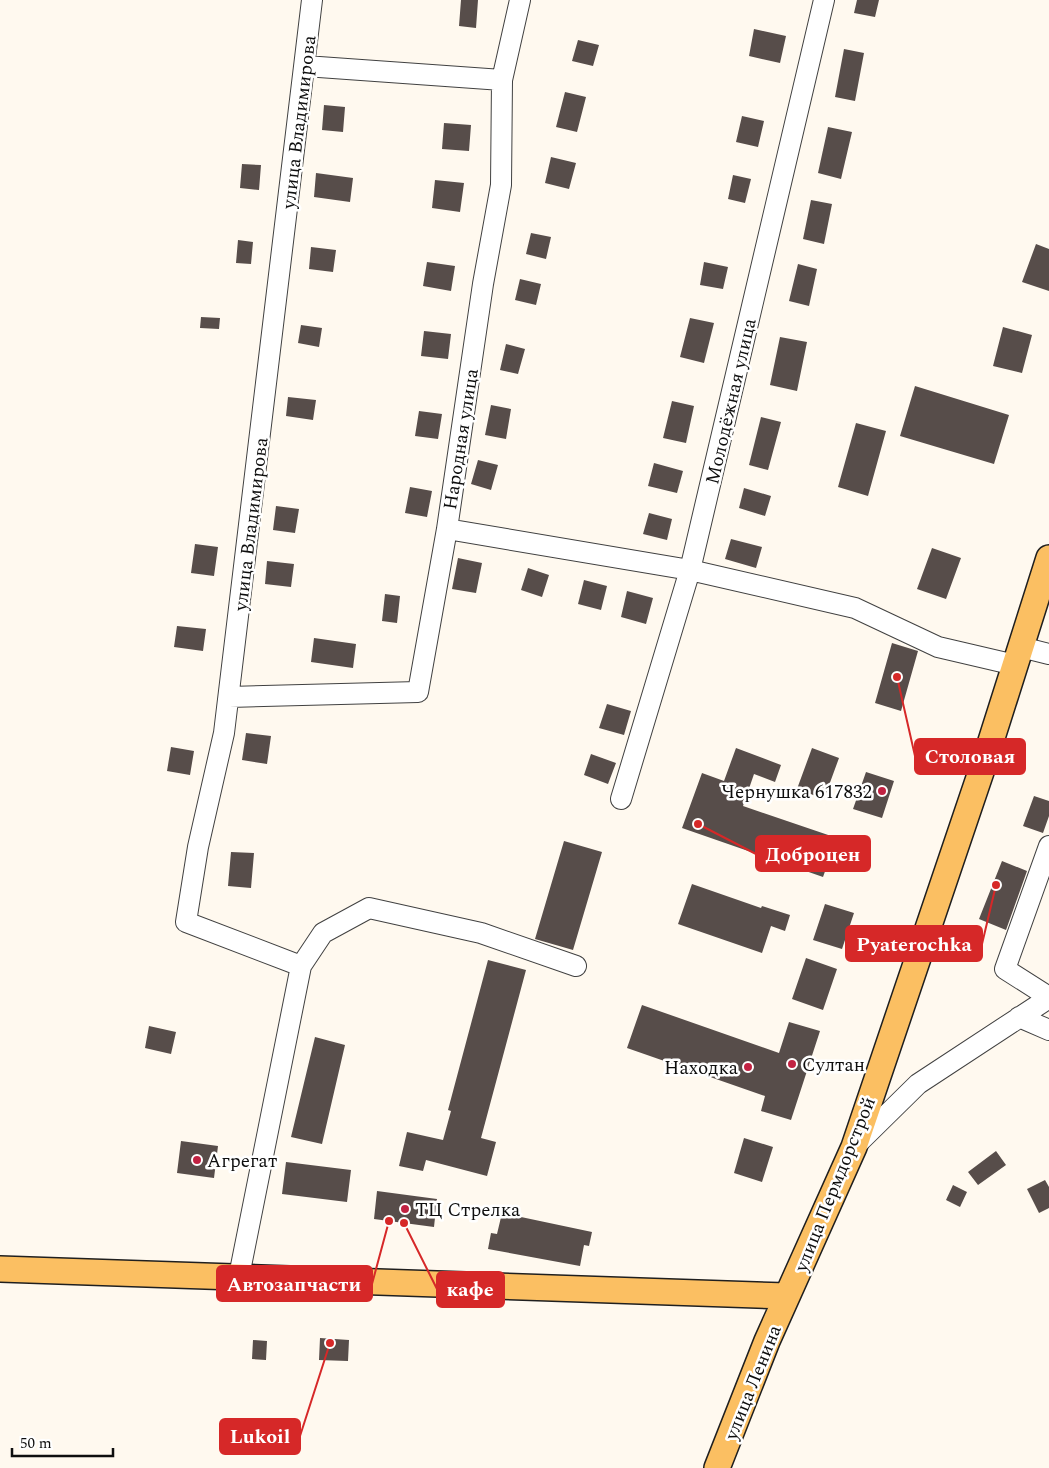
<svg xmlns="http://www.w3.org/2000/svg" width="1049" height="1468" font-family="Spectral,serif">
<rect width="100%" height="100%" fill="#fff9ef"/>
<path fill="#574d4a" d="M 461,0 L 478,0 L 476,28 L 459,26 Z
M 857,0 L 879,0 L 875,17 L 854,13 Z
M 754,29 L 786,36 L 780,63 L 749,56 Z
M 578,40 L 599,45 L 593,66 L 572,61 Z
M 844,49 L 864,53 L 855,101 L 835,97 Z
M 565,92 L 586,97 L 577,132 L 556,127 Z
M 324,105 L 345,107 L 343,132 L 322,130 Z
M 742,116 L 764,121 L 758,147 L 736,142 Z
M 444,123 L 471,125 L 469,151 L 442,149 Z
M 828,127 L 852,132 L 841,179 L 818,173 Z
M 551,157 L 576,163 L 569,189 L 545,183 Z
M 242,164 L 261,165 L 259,190 L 240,188 Z
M 316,173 L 353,178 L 350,202 L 314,197 Z
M 733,175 L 751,179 L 745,203 L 728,199 Z
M 435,180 L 464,183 L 460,212 L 432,208 Z
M 811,200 L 832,204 L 824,244 L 803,239 Z
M 531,233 L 551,237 L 546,259 L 526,254 Z
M 238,240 L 253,242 L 251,264 L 236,263 Z
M 1036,244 L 1049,249 L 1049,291 L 1022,282 Z
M 311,247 L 336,250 L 333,272 L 309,269 Z
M 427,262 L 455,266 L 451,291 L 423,286 Z
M 704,262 L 728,267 L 723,289 L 700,285 Z
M 798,264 L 817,269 L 809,306 L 789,301 Z
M 520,279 L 541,284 L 536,305 L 515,300 Z
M 201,317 L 220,318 L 219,329 L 200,328 Z
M 690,318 L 714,323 L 704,363 L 680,357 Z
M 301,325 L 322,328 L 319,347 L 298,343 Z
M 1003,327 L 1032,335 L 1022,373 L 993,366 Z
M 424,331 L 451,334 L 448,359 L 421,356 Z
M 780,337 L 807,342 L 797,391 L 770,385 Z
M 506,344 L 525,349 L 518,374 L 500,370 Z
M 915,386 L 1009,415 L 994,464 L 900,436 Z
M 288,397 L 316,400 L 313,420 L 286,416 Z
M 672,401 L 694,406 L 686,443 L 663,438 Z
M 491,405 L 511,409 L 506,439 L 485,435 Z
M 419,411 L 442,414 L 438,439 L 415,436 Z
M 761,417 L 781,422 L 768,470 L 749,465 Z
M 856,423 L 886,431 L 868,496 L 838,487 Z
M 478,460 L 498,465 L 491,490 L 471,484 Z
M 654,463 L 683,471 L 677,493 L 648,486 Z
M 410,487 L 432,491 L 427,517 L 405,513 Z
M 744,488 L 771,496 L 765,516 L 739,508 Z
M 276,506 L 299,509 L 295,533 L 273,530 Z
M 649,513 L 672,519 L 667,540 L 643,534 Z
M 731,539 L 762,547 L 756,568 L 725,559 Z
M 195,544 L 218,547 L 214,576 L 191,573 Z
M 932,548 L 961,558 L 946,599 L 917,589 Z
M 458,558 L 482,563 L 476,593 L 452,589 Z
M 267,561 L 294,564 L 291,587 L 265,584 Z
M 528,568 L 549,575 L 542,597 L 521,590 Z
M 584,580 L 607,586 L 601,610 L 578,604 Z
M 627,591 L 653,598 L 646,624 L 621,617 Z
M 385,594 L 400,596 L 397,623 L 382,621 Z
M 177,626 L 206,629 L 203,651 L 174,647 Z
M 314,638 L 356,644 L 353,668 L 311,662 Z
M 892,643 L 918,651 L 901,711 L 875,703 Z
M 607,704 L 631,711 L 624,735 L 599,728 Z
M 246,733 L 271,736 L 267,764 L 242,760 Z
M 171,747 L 194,751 L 190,775 L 167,771 Z
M 736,748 L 781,765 L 775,782 L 754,774 L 743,806 L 837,838 L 823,877 L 682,828 L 702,773 L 724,781 Z
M 812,748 L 839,758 L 824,799 L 797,789 Z
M 591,754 L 616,763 L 608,784 L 584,775 Z
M 866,772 L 894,781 L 882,818 L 853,809 Z
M 1034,796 L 1049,801 L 1049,816 L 1043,833 L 1023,826 Z
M 564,841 L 602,852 L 573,950 L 535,939 Z
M 231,852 L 254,853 L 251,888 L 228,886 Z
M 1002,861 L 1027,871 L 1006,930 L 979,919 Z
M 692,884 L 761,908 L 762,906 L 790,915 L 785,931 L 771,926 L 762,953 L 678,924 Z
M 825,904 L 854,913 L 842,949 L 813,940 Z
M 806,958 L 837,969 L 823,1010 L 792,999 Z
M 488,960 L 526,970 L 481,1138 L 496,1142 L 487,1176 L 426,1160 L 423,1171 L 399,1166 L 407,1132 L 443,1140 L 451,1111 L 448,1110 Z
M 642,1005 L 779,1053 L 789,1022 L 820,1031 L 791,1120 L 761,1111 L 765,1096 L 627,1048 Z
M 149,1026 L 176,1032 L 171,1054 L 145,1048 Z
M 315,1037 L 345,1045 L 322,1144 L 291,1137 Z
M 744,1138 L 773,1147 L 762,1182 L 734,1173 Z
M 181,1141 L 218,1146 L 214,1178 L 177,1173 Z
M 996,1151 L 1006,1165 L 978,1185 L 968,1172 Z
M 286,1162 L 351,1170 L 347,1202 L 282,1194 Z
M 1045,1180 L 1049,1187 L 1049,1208 L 1039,1213 L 1027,1189 Z
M 953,1185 L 967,1192 L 960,1207 L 946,1200 Z
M 377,1191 L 437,1199 L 434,1227 L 374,1219 Z
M 502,1213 L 592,1232 L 589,1246 L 584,1245 L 580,1266 L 488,1249 L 491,1233 L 497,1234 Z
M 320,1338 L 349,1340 L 348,1361 L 319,1360 Z
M 253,1340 L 267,1341 L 266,1360 L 252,1359 Z"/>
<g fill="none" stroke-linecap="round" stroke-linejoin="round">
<defs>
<path id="minor" d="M 305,66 L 502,80
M 447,529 L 690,570 L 855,608 L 938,647 L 1015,665
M 1021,647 L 1049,654
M 229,697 L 418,692 L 447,529 L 483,284 L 501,185 L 502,80 L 520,0
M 621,799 L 690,570 L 824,0
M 1049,846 L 1005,969 L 1049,997
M 301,966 L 186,922 L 198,847 L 224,733 L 312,0
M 1019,1017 L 1049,1030
M 855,1146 L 918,1084 L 1049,998
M 239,1276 L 301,966 L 323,933 L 369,908 L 481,933 L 576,966"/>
<path id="major" d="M 0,1269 L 787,1296
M 717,1468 L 767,1341 L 854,1147 L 984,763 L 1049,558"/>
</defs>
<use href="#minor" stroke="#414141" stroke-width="22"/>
<use href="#major" stroke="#1f1f1f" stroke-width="28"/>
<use href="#minor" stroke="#fff" stroke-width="20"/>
<use href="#major" stroke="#fbbf62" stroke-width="25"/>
</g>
<g fill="#c12242" stroke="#fff" stroke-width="2">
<circle cx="882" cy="791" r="5"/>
<circle cx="792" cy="1064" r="5"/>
<circle cx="748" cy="1067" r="5"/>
<circle cx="197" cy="1160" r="5"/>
<circle cx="405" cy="1209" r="5"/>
</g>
<g text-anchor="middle" stroke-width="5" stroke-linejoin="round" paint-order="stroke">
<g font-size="19" fill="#0e0e0e" stroke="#fff">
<text transform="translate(298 122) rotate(-83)" y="7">улица Владимирова</text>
<text transform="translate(730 401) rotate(-77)" y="7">Молодёжная улица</text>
<text transform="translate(460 439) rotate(-81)" y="7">Народная улица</text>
<text transform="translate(250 524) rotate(-83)" y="7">улица Владимирова</text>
<text transform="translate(834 1184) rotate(-68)" y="7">улица Пермдорстрой</text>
<text transform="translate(752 1382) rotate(-68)" y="7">улица Ленина</text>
</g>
<g font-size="19" fill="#0e0e0e" stroke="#fff" text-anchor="start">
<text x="872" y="798" text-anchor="end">Чернушка 617832</text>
<text x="802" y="1071">Султан</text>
<text x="738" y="1074" text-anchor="end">Находка</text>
<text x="207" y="1167">Агрегат</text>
<text x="415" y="1216">ТЦ Стрелка</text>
</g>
</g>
<path fill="none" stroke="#d62828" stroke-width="2" d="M897 677L915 756M698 824L756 854M996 885L982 944M389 1221L372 1284M404 1223L437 1289M330 1343L300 1436"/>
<g fill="#d62828" stroke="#fff" stroke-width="2">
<circle cx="897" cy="677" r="5"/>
<circle cx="698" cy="824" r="5"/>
<circle cx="996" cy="885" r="5"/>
<circle cx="389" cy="1221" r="5"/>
<circle cx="404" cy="1223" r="5"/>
<circle cx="330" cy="1343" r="5"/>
</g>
<g fill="#d62828" stroke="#d62828" stroke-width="2">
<rect x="915" y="739" width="110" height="35" rx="5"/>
<rect x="756" y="836" width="114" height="35" rx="5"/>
<rect x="846" y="926" width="136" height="35" rx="5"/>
<rect x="217" y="1266" width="155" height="35" rx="5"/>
<rect x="437" y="1272" width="67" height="35" rx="5"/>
<rect x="220" y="1419" width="80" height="35" rx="5"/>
</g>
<g font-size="20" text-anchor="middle" font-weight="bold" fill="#fff">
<text x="970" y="763">Столовая</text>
<text x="813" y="861">Доброцен</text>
<text x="914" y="951">Pyaterochka</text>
<text x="294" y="1291">Автозапчасти</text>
<text x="470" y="1296">кафе</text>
<text x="260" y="1443">Lukoil</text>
</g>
<path d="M12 1448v8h101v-8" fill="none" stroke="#0e0e0e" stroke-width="2.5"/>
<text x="20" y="1448" font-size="15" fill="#0e0e0e" stroke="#ffffff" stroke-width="4" paint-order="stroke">50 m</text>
</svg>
